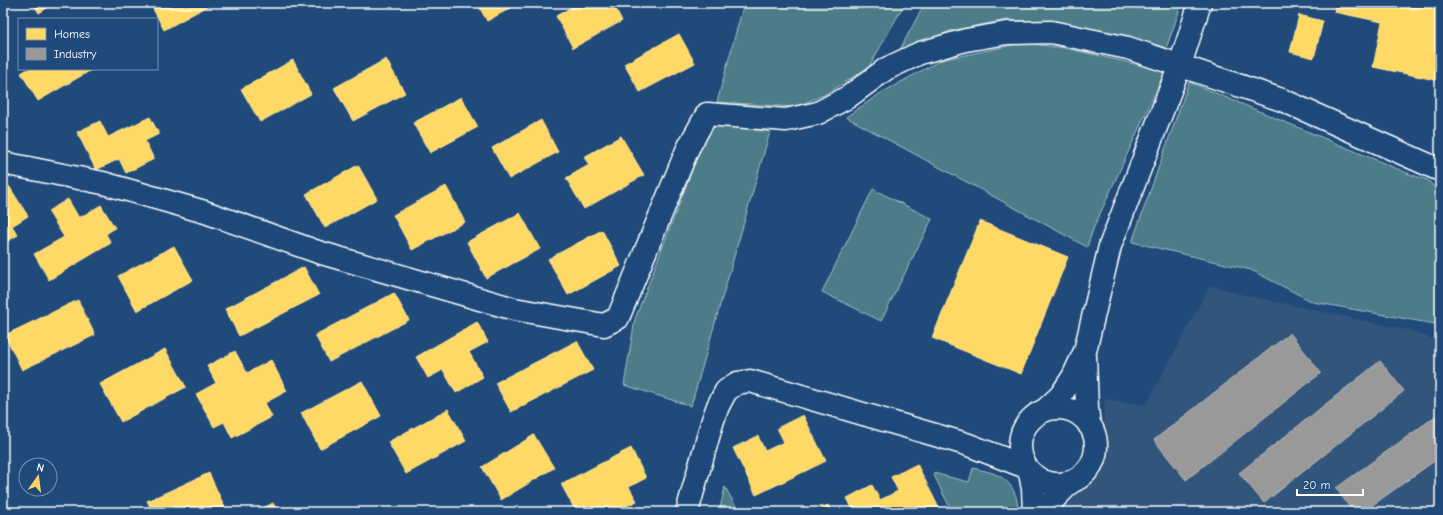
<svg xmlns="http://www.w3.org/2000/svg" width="1443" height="515" font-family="'Comic Neue',sans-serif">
<rect width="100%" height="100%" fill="#1f4a7a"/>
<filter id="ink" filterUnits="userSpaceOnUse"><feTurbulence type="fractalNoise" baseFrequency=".025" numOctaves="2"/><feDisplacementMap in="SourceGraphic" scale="8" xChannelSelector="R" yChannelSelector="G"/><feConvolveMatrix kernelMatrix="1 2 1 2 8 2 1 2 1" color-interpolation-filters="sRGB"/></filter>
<g filter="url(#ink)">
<path fill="#33547c" d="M 1210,285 L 1244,295 L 1409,330 L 1440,342 L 1440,512 L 1062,512 L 1068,501 L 1089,486 L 1100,464 L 1106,443 L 1103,424 L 1105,399 L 1146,405 Z"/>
<path fill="#4c7c87" stroke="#a6bec3" d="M 744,3 L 905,3 L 869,67 L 826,94 L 795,107 L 717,102 Z
M 925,3 L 1182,3 L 1166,49 L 1055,23 L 1006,20 L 950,31 L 898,53 Z
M 1023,43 L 1065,48 L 1165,71 L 1094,227 L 1087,247 L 846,117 L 881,93 L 941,60 Z
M 1189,82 L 1412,175 L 1428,180 L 1440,194 L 1440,325 L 1313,302 L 1251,270 L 1132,242 Z
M 712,124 L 770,132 L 691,406 L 624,385 L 635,319 L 701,147 Z
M 873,189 L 932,219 L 881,321 L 822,292 Z
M 973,468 C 980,470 988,471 995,474 C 1010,480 1020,496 1017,512 L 952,512 L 933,473 L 969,482 Z
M 725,487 L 739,512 L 719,512 Z"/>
<path fill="#ffd966" stroke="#ffe494" d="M 33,3 L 55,3 L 39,13 Z
M 150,3 L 213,3 L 164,30 Z
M 477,3 L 520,3 L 487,21 Z
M 579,3 L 613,3 L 622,21 L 573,48 L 556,16 Z
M 1336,3 L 1440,3 L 1440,81 L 1373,67 L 1382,22 L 1334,12 Z
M 1299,15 L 1323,21 L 1314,58 L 1290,52 Z
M 679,34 L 695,63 L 640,92 L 624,64 Z
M 386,59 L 405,93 L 353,121 L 334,88 Z
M 293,60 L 311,94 L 260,122 L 241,89 Z
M 28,69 L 93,69 L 38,101 L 21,73 Z
M 461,97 L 478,127 L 430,153 L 413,123 Z
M 150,117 L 159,134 L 145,141 L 154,159 L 126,173 L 119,159 L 96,170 L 77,132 L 100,121 L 108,137 Z
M 541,120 L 558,152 L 509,179 L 492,148 Z
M 621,136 L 644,175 L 584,209 L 566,178 L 589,165 L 584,157 Z
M 358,165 L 377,199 L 325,228 L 306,194 Z
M 9,186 L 28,216 L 12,226 L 18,235 L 3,244 L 3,190 Z
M 446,186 L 465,222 L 412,250 L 393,215 Z
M 68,199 L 79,218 L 101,205 L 115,228 L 106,234 L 111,243 L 49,280 L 34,254 L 64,237 L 48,211 Z
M 520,213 L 540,249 L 486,278 L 467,242 Z
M 980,221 L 1068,257 L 1021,374 L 932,338 Z
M 602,230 L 621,266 L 568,295 L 548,259 Z
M 174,246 L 193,280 L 137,311 L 118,276 Z
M 304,267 L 319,295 L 239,336 L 225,309 Z
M 394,293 L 409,320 L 329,362 L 315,335 Z
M 78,300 L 95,335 L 22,370 L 5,335 Z
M 477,322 L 488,342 L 469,352 L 483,377 L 456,393 L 443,370 L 428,378 L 416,357 Z
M 577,341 L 593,370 L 511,412 L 495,383 Z
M 165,349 L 186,387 L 121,422 L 100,384 Z
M 235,351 L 247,373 L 271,360 L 287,391 L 265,403 L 272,417 L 232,438 L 224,422 L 214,427 L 196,394 L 216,383 L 207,366 Z
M 362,381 L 381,416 L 320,449 L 301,413 Z
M 448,409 L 466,441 L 406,474 L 388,442 Z
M 803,415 L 826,461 L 756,495 L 733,448 L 758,436 L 765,451 L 784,442 L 777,428 Z
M 534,435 L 554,468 L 501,500 L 482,467 Z
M 631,448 L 646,478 L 629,487 L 637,501 L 615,512 L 576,512 L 561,484 Z
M 917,464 L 940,510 L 937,512 L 854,512 L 847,498 L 872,485 L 880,500 L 898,491 L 891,477 Z
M 209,473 L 226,510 L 222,512 L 153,512 L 147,501 Z
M 273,503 L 278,512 L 256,512 Z
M 828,505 L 832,512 L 814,512 Z"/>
<path fill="#999" stroke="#b8b8b8" d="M 1290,333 L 1321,373 L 1186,480 L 1154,440 Z
M 1380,361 L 1404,391 L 1264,503 L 1239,473 Z
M 1440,413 L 1440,457 L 1363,512 L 1353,512 L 1336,488 Z"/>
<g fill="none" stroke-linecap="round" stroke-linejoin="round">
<defs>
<path id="street" d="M 3,163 L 103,183 L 205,212 L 318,252 L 514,309 L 604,325 L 618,318 L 688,148 L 707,114 L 786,120 L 818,113 L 848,97 L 886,69 L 920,53 L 966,40 L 1007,33 L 1051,32 L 1128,48 L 1282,100 L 1440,170
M 1085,356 L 1087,408 L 1089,425
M1020 446a38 38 0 1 1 76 0a38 38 0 1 1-76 0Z
M 1044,411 L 1061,395 L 1073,377 L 1085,351 L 1110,246 L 1180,65 L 1200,3
M 1030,473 L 1033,489 L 1034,512
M 687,512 L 712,423 L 718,406 L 726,391 L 737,383 L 750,381 L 966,444 L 1026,467
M 1044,512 L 1056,497 L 1071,482"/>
</defs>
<use href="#street" stroke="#fff" stroke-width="25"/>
<use href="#street" stroke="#1f4a7a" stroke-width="22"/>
</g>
</g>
<rect width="1443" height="515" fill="none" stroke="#1f4a7a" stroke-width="16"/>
<rect x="8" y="8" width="1427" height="499" fill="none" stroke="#fff" stroke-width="1.5" filter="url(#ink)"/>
<rect x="18" y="18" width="140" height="52" fill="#1f4a7a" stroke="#7992af"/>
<rect x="26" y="28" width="20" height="12" fill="#ffd966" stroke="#7992af"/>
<text x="54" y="38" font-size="12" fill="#ffffff">Homes</text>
<rect x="26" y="48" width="20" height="12" fill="#999999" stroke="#7992af"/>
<text x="54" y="58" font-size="12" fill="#ffffff">Industry</text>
<g transform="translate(38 477) rotate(14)"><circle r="19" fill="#1f4a7a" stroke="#7992af"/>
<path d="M0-3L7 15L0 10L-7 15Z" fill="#ffd166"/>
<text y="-6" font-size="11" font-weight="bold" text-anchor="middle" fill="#ffffff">N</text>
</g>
<path d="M1297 489v6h66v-6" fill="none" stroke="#ffffff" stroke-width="2"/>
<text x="1303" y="489" font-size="12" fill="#ffffff" stroke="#1f4a7a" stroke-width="3" paint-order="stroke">20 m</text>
</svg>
